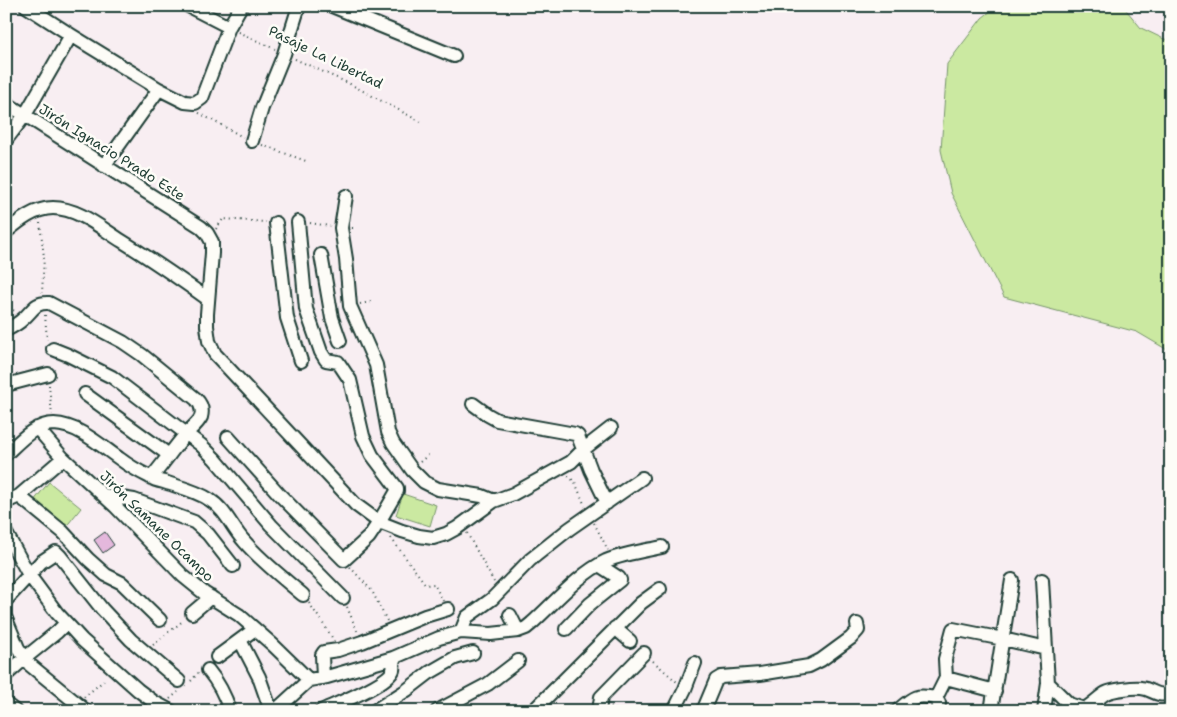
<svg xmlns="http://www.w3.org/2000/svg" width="1177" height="717" font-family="'Shantell Sans',sans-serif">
<rect width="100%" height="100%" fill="#f8eef2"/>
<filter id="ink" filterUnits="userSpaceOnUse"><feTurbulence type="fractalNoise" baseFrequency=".02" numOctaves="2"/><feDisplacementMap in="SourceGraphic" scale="10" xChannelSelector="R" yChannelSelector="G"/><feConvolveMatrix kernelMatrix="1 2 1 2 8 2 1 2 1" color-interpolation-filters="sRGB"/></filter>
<g filter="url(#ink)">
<path fill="#cbe9a1" stroke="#75936a" d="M 997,6 L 1123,6 L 1141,28 L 1164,39 L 1171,40 L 1171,352 L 1137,332 L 1004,297 L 951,193 L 941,150 L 947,64 L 982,18 Z
M 49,482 L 81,508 L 65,528 L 33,502 Z
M 403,494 L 436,505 L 430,526 L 396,515 Z"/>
<path fill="#e4b8dc" stroke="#1f3d34" d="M 105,532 L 114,545 L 103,553 L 94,540 Z"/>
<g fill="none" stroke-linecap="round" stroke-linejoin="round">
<defs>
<path id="minor" d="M 26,6 L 71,35 L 159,89 L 185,102 L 195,103 L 202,98 L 229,27 L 241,6
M 188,6 L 229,27
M 332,6 L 454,56
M 6,103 L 201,227 L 207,233 L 212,242 L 212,253 L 207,314 L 207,326 L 209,341 L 215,354 L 356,505 L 379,522 L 402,531 L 419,536 L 433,538 L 446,534 L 457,528 L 494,501 L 513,494 L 571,462 L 584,449 L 611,428
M 6,140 L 25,115 L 71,35
M 252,141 L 262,108 L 284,54 L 298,9 L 297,6
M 104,166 L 159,89
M 346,196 L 341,228 L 346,259 L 350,306 L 376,365 L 388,432 L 393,443 L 412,470 L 424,482 L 438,489 L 482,496 L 494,501
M 276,223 L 287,318 L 301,361
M 6,232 C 19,221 35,208 53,208 C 78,208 101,228 122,241 C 151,259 180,279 208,299
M 321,255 L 332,318 L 340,341
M 6,330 C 12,327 18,324 23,319 C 33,311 34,302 49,303 L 123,342 L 142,355 L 196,399 C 201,404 203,410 201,417 C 198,424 190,429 185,435 C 173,449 163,464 151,478
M 53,349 L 68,355 L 112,377 L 201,445 L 215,459 L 271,525 L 343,598
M 6,385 L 48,374
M 85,394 L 169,455
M 473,404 L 488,415 L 497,420 L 575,434 L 578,436 L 591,470 L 607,503
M 37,428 L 63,458
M 228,437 L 279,494 L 344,560 L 369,537 L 379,522 L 397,491 L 397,488 L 372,455 L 363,436 L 350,380 L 338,362 L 326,360 L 321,352 L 306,309 L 298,222
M 6,454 C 19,442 34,424 54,424 C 79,425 101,446 120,459 C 129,466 140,472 150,477 C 154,480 159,481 164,482 C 179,487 197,491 210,500 C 226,510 232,528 244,541 C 261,561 283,578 303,595
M 103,495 L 134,500 L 194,522 L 208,534 L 233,566
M 19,496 L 63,532 L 88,559 L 106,575 L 122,583 L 160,620
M 6,502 L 19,496 L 63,458 L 115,506 L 183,576 L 204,593 L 239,615 L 273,645 L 309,680
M 6,533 L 29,575 L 57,613 L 72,629 L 82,640 L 138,690 L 154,702 L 171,711
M 1042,580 L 1048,683 L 1044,711
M 6,600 L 41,562 L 56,552 L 60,556 L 102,609 L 131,640 L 179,681
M 192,613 L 211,597
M 510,615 L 518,631
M 6,619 L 18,648 L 30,665 L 86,711
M 615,628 L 630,641
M 566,629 L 590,604 L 620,580 L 619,578 L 599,565
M 461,632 L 467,617 L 492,599 L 530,560 L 569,529 L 642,478
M 240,640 L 259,677 L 271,711
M 217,657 L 255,629
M 208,670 C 218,682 225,695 230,711
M 6,675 L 25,658 L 57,632 L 66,623
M 323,678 L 322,655 L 324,652 L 338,650 L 362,642 L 425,616 L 448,609
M 946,678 L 995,691
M 1048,683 L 1069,704 L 1084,709 C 1092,705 1099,697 1106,693 C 1112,690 1134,687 1141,688 C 1153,689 1156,698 1171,693
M 936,698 L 946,678 L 945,659 L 953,629 L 1003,639 L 1046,649
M 6,704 L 15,711
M 275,711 L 309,680 L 327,677 L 393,658 L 439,638 L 461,632 L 491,634 L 518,631 L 526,628 L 532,623 C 553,604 580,573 606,561 C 623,554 643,551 662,547
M 321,711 C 336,704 388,684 393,670 C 394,667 393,661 393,658
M 374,711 L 407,690 L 429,673 L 455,658 L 473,653
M 437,711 L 488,684 L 518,661
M 533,711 L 641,603 L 660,589
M 599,711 L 601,697 L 644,653
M 674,711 L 685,689 L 695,663
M 703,711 L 716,680 L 721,677 L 760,674 L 809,666 L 821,660 L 851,638 L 858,630 L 857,624
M 897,711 C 913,697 915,694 936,698 L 939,703 L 938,711
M 991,711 L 1012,580"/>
</defs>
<use href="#minor" stroke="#1f3d34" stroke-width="16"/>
<path stroke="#1f3d34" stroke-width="2" stroke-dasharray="1 4" stroke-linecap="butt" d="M 238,32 L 275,49
M 295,59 L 350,84 L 423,123
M 199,113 L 243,137
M 262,145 L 306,161
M 40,223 L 44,257 L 42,293
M 310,223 L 330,226
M 352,228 L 362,228
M 216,229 L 223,219 L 266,222
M 6,303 L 16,313
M 360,304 L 371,302
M 45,315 L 47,340
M 49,385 L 52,415
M 420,462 L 428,455
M 568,476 L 575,482 L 585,506
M 594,523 L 608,550
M 467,533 L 494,582
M 391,538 L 426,585 L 434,584 L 443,601
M 350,567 L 372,591 L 387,621
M 309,603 L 330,634 L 334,641
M 347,607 L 358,633
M 153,645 L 184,620
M 653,661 L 677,682
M 191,681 L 198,673
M 84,697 L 107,678
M 170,699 L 178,692
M 611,706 L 617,711"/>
<use href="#minor" stroke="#fdfcf7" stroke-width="12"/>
</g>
</g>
<g text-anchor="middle" stroke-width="5" stroke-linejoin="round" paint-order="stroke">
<g font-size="14" fill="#1f3d34" stroke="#fdfcf7">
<text transform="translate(326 57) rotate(26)" y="5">Pasaje La Libertad</text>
<text transform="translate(112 152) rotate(32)" y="5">Jirón Ignacio Prado Este</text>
<text transform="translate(157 526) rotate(44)" y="5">Jirón Samane Ocampo</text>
</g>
</g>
<rect width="1177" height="717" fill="none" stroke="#fdfcf7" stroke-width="25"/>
<rect x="12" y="12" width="1152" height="692" fill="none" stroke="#1f3d34" stroke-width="2" filter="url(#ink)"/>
</svg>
